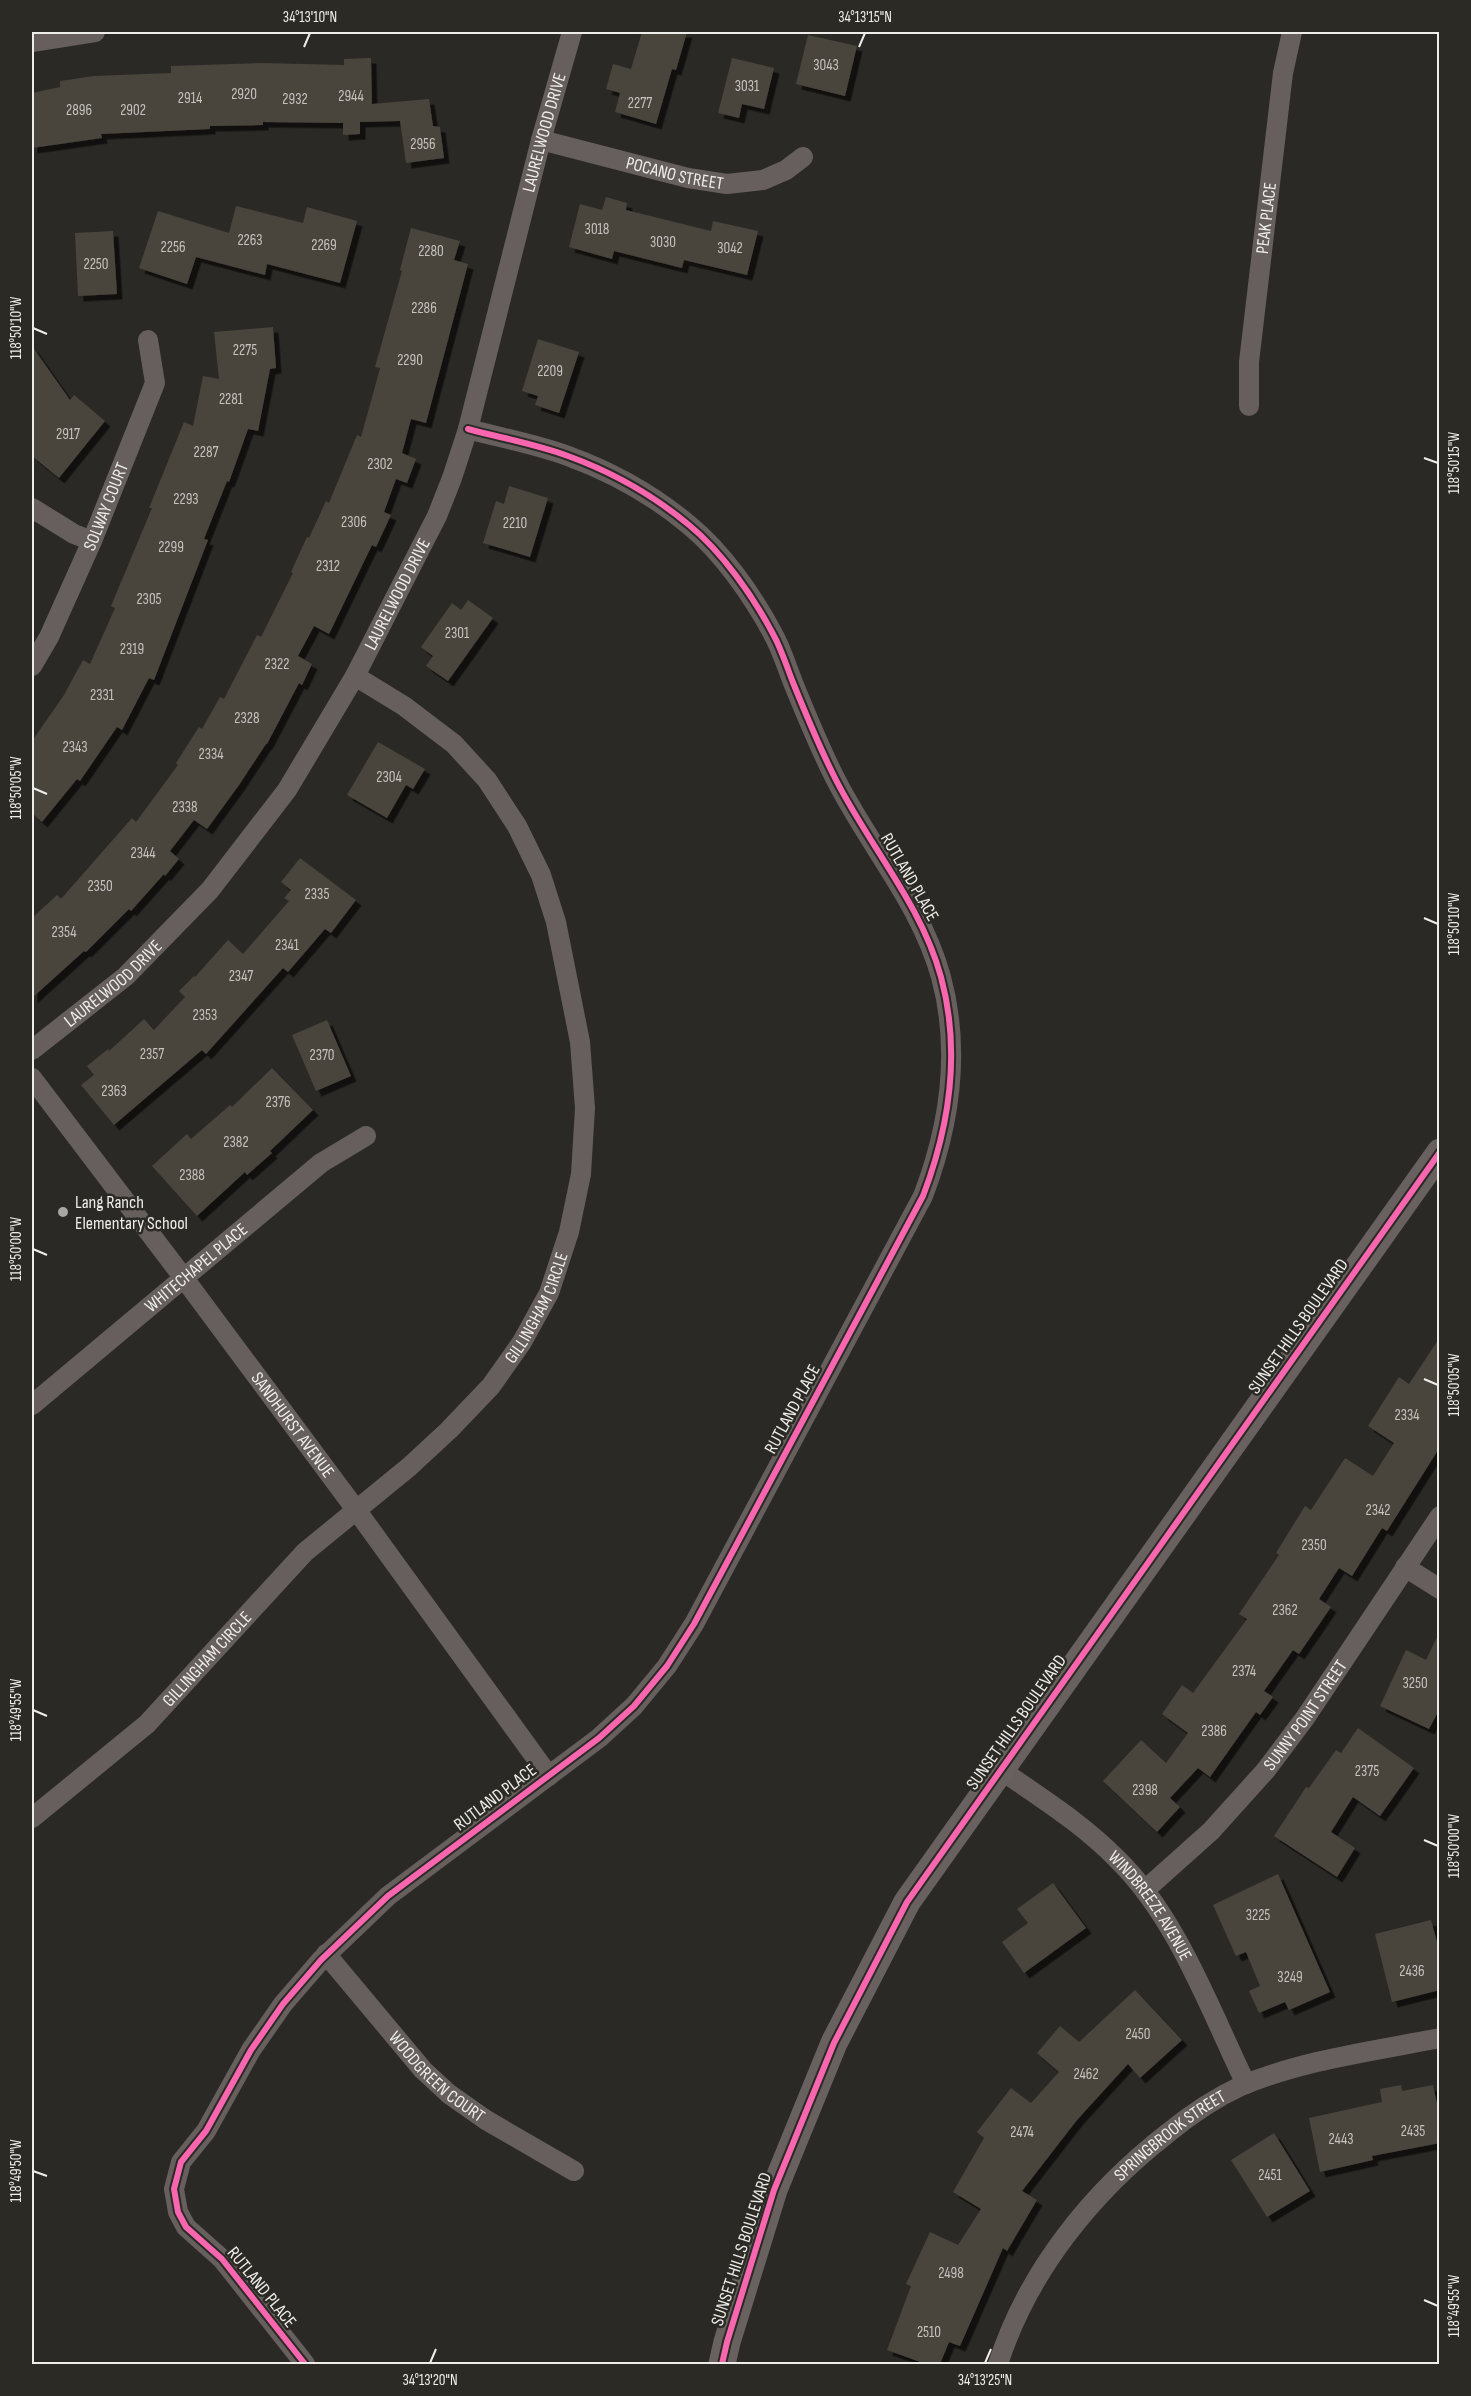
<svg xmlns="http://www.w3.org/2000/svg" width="1471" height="2396" font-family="'Sofia Sans Condensed',sans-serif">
<defs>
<filter id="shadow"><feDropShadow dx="5.5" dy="5.5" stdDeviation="0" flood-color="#0009"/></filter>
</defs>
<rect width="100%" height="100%" fill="#2a2925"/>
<path fill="#4a443d" filter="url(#shadow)" d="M 642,32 L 687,32 L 676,70 L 672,69 L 656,124 L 615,112 L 620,93 L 606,89 L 613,64 L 631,69 Z
M 808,35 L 857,46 L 845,96 L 796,84 Z
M 371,58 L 372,104 L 429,99 L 433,126 L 440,127 L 444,158 L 406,163 L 400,121 L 360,122 L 360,134 L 343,135 L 343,123 L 263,122 L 263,125 L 210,126 L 210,129 L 101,134 L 102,138 L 32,148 L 32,93 L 60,87 L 60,81 L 94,76 L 171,73 L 171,66 L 261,63 L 344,65 L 344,59 Z
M 732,58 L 774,68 L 764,109 L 742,104 L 739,118 L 718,113 Z
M 606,197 L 627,203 L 626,210 L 711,231 L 713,221 L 758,231 L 747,275 L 684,260 L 682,268 L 614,251 L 612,259 L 569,247 L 580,204 L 602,210 Z
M 236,206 L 303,223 L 307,207 L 357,221 L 340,283 L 267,264 L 265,275 L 196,257 L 187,284 L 139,268 L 158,211 L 229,233 Z
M 411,228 L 460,241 L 454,260 L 468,264 L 426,423 L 411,419 L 402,453 L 416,459 L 407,483 L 396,479 L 384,512 L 391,515 L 376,547 L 372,545 L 329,634 L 314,626 L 298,656 L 312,664 L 302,685 L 299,683 L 267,744 L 266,744 L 239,785 L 207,829 L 194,820 L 170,851 L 179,859 L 165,876 L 164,874 L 131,911 L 129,909 L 86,952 L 84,951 L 32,998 L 32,918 L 57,895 L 61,899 L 132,818 L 136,822 L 178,765 L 176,763 L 199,727 L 202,729 L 220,697 L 224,699 L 257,635 L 261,637 L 293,573 L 291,572 L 307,537 L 309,538 L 326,501 L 329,503 L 357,435 L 361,437 L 379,372 L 380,368 L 375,367 L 402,271 L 400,270 Z
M 113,231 L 117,294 L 78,296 L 75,233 Z
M 273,327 L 276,368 L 270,369 L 258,431 L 248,429 L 229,482 L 227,481 L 204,539 L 208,540 L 154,680 L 149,678 L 122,730 L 117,727 L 80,781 L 77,779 L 42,822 L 32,813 L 32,741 L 64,695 L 83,660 L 90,664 L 115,608 L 111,606 L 152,508 L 149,508 L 184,422 L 193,426 L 203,376 L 219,379 L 214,332 Z
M 538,339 L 579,352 L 559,413 L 535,405 L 538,396 L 522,391 Z
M 32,346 L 70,400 L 74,395 L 105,421 L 59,478 L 32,456 Z
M 509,486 L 548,498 L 530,557 L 483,543 L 496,501 L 504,504 Z
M 468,600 L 493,618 L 448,681 L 426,666 L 433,656 L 421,647 L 452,603 L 461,610 Z
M 378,742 L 425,769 L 413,789 L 406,785 L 387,818 L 347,795 Z
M 300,858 L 356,900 L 331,933 L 325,929 L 288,972 L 283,968 L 206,1054 L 202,1050 L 114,1125 L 81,1085 L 94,1075 L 87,1066 L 108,1049 L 109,1051 L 144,1019 L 154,1030 L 185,997 L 179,991 L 194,976 L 195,977 L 228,940 L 243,954 L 289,901 L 284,898 L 291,890 L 281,882 Z
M 327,1020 L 351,1076 L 316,1091 L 292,1035 Z
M 272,1068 L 313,1110 L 270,1151 L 272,1153 L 247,1175 L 245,1172 L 197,1216 L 152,1166 L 187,1134 L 191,1139 L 230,1105 L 232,1107 Z
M 1440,1337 L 1440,1447 L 1387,1531 L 1382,1528 L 1352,1576 L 1339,1568 L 1319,1599 L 1331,1607 L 1299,1654 L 1293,1650 L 1264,1691 L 1273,1697 L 1260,1715 L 1256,1712 L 1210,1777 L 1198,1768 L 1170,1798 L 1180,1807 L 1157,1832 L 1103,1781 L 1141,1740 L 1166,1763 L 1188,1733 L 1162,1714 L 1182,1685 L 1193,1693 L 1247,1619 L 1239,1614 L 1279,1555 L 1276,1553 L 1305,1506 L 1311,1510 L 1345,1458 L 1373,1476 L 1394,1443 L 1368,1426 L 1399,1377 L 1409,1384 Z
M 1440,1631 L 1440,1708 L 1429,1729 L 1380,1706 L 1406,1650 L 1426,1660 Z
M 1358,1728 L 1414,1768 L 1380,1816 L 1353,1797 L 1331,1832 L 1355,1848 L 1337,1877 L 1274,1836 L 1306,1787 L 1309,1788 L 1336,1750 L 1341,1753 Z
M 1278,1874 L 1330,1992 L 1289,2010 L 1285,2002 L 1259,2013 L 1249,1991 L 1260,1986 L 1246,1952 L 1236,1956 L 1213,1905 Z
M 1053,1883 L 1086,1928 L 1024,1973 L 1002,1942 L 1028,1923 L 1017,1909 Z
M 1431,1920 L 1440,1953 L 1440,1990 L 1392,2002 L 1375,1934 Z
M 1135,1990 L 1182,2040 L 1140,2078 L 1128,2064 L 1077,2120 L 1022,2191 L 1037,2200 L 1007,2251 L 1003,2248 L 960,2346 L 949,2342 L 940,2364 L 926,2364 L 887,2350 L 911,2286 L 906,2284 L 930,2232 L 958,2245 L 981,2209 L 953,2192 L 984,2138 L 977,2132 L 1011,2088 L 1031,2103 L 1059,2072 L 1037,2053 L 1060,2026 L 1079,2042 Z
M 1401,2085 L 1402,2091 L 1433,2085 L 1440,2118 L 1440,2143 L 1372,2156 L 1373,2160 L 1320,2172 L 1309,2118 L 1382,2102 L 1380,2089 Z
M 1274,2133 L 1310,2191 L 1267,2217 L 1231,2160 Z"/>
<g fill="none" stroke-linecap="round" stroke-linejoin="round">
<g stroke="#665f5e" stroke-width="20">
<path d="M 32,42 L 95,32"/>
<path id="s1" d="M 541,140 L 688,178 L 727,184 L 763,180 L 786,170 L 803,157"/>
<path id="s2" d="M 1249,406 L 1249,362 L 1283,73 L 1292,32"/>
<path d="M 32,508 L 74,534 L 92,541"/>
<path id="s3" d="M 32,666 L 49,637 L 92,541 L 155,383 L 148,340"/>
<path id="s4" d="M 32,1050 L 126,976 L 210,890 L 287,790 L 355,676 L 437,516 L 452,478 L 468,429 L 541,140 L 572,32"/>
<path id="s5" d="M 32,1078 L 183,1277 L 357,1511 L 549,1776"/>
<path id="s6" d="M 32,1405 L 321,1163 L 366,1136"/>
<path d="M 1405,1567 L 1440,1589"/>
<path id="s7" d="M 1001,1770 C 1041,1798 1083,1824 1117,1859 C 1177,1917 1210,2010 1246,2084"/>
<path id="s8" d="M 32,1818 L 147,1724 L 305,1552 L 409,1467 L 449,1430 L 491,1386 L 522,1342 L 549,1293 L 569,1232 L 581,1174 L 585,1108 L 580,1042 L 556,922 L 541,875 L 517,826 L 487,780 L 454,744 L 404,706 L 355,676"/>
<path id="s9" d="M 1145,1890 L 1211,1831 L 1266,1770 L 1305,1718 L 1440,1516"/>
<path id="s10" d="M 326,1954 L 423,2070 L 449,2094 L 486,2120 L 574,2171"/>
<path d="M 305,2364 L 222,2259 L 186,2227 L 178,2212 L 174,2189 L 181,2162 L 206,2131 L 251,2050 L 283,2004 L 321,1960 L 388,1896 L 599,1738 L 634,1706 L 667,1666 L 694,1624 L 923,1196 C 950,1125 961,1051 941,977 C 921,904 870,847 836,780 C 820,749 807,717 794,685 C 787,668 782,650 773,634 C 753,596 722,552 689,525 C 653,495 612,472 568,456 C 536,444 501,438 468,429"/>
<path id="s11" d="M 998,2364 C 1028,2271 1092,2192 1168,2133 C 1190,2115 1215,2098 1241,2086 C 1303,2060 1374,2051 1440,2038"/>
</g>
<path stroke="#686160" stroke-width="27" d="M 722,2364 L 727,2342 L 774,2190 L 834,2043 L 907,1902 L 1440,1152"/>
<defs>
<path id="cycleway" d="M 305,2364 L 222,2259 L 186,2227 L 178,2212 L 174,2189 L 181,2162 L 206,2131 L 251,2050 L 283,2004 L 321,1960 L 388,1896 L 599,1738 L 634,1706 L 667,1666 L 694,1624 L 923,1196 C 950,1125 961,1051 941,977 C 921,904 870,847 836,780 C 820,749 807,717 794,685 C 787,668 782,650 773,634 C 753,596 722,552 689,525 C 653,495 612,472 568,456 C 536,444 501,438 468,429
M 722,2364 L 727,2342 L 774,2190 L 834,2043 L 907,1902 L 1440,1152"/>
</defs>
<use href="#cycleway" stroke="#2b2a24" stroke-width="10"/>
<use href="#cycleway" stroke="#f766af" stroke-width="6"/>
</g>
<path fill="none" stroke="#eeede9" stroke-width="2" d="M 304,47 L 310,33M 859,47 L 865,33M 33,328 L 47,334M 1424,458 L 1438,463M 33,788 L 47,794M 1424,918 L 1438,924M 33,1249 L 47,1255M 1424,1379 L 1438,1385M 33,1710 L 47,1716M 1424,1840 L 1438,1846M 33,2171 L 47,2176M 1424,2300 L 1438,2306M 430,2363 L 436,2349M 985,2363 L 991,2349"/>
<circle fill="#a9a8a4" stroke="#2b2a24" stroke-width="2" cx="63" cy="1212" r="6"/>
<g text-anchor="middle" stroke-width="5" stroke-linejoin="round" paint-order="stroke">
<g font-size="15" fill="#c5c3be">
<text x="826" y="70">3043</text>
<text x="747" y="91">3031</text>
<text x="244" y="99">2920</text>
<text x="351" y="101">2944</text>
<text x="190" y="103">2914</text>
<text x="295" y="104">2932</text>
<text x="640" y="108">2277</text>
<text x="79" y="115">2896</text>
<text x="133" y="115">2902</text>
<text x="423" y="149">2956</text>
<text x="597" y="234">3018</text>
<text x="250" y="245">2263</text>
<text x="663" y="247">3030</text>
<text x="324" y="250">2269</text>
<text x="173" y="252">2256</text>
<text x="730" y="253">3042</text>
<text x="431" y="256">2280</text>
<text x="96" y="269">2250</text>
<text x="424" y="313">2286</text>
<text x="245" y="355">2275</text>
<text x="410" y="365">2290</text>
<text x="550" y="376">2209</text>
<text x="231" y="404">2281</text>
<text x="68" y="439">2917</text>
<text x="206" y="457">2287</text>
<text x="380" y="469">2302</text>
<text x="186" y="504">2293</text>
<text x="354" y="527">2306</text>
<text x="515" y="528">2210</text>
<text x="171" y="552">2299</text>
<text x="328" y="571">2312</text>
<text x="149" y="604">2305</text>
<text x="457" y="638">2301</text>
<text x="132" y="654">2319</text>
<text x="277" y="669">2322</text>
<text x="102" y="700">2331</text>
<text x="247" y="723">2328</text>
<text x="75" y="752">2343</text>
<text x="211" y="759">2334</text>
<text x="389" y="782">2304</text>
<text x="185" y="812">2338</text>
<text x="143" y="858">2344</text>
<text x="100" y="891">2350</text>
<text x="317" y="899">2335</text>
<text x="64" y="937">2354</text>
<text x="287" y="950">2341</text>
<text x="241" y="981">2347</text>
<text x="205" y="1020">2353</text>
<text x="152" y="1059">2357</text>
<text x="322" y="1060">2370</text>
<text x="114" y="1096">2363</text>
<text x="278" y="1107">2376</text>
<text x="236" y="1147">2382</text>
<text x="192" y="1180">2388</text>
<text x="1407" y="1420">2334</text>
<text x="1378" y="1515">2342</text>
<text x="1314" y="1550">2350</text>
<text x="1285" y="1615">2362</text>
<text x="1244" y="1676">2374</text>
<text x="1415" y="1688">3250</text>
<text x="1214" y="1736">2386</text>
<text x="1367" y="1776">2375</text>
<text x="1145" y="1795">2398</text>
<text x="1258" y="1920">3225</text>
<text x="1412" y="1976">2436</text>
<text x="1290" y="1982">3249</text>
<text x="1138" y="2039">2450</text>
<text x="1086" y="2079">2462</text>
<text x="1413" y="2136">2435</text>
<text x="1022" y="2137">2474</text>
<text x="1341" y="2144">2443</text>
<text x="1270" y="2180">2451</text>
<text x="951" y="2278">2498</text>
<text x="929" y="2337">2510</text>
</g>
<g font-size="18" fill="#eeede9" stroke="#2b2a24">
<text dy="6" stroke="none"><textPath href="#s4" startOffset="1077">LAURELWOOD DRIVE</textPath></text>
<text dy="6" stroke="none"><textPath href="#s1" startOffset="138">POCANO STREET</textPath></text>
<text dy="6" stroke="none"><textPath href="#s2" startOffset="189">PEAK PLACE</textPath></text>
<text dy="6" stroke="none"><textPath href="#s3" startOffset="176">SOLWAY COURT</textPath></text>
<text dy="6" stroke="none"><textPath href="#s4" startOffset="591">LAURELWOOD DRIVE</textPath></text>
<text transform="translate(910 877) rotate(60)" y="6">RUTLAND PLACE</text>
<text dy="6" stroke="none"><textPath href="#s4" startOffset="105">LAURELWOOD DRIVE</textPath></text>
<text dy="6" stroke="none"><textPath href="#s6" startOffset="214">WHITECHAPEL PLACE</textPath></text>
<text dy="6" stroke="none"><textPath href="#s8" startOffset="723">GILLINGHAM CIRCLE</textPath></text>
<text transform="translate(1298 1326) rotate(-55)" y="6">SUNSET HILLS BOULEVARD</text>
<text transform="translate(792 1409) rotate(-62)" y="6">RUTLAND PLACE</text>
<text dy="6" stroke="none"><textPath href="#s5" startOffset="434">SANDHURST AVENUE</textPath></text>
<text dy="6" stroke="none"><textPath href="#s8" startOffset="237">GILLINGHAM CIRCLE</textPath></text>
<text dy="6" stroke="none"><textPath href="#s9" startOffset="238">SUNNY POINT STREET</textPath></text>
<text transform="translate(1016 1722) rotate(-55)" y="6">SUNSET HILLS BOULEVARD</text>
<text transform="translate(495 1797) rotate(-37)" y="6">RUTLAND PLACE</text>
<text dy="6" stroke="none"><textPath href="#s7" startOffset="204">WINDBREEZE AVENUE</textPath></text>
<text dy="6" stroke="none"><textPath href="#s10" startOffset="166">WOODGREEN COURT</textPath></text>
<text dy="6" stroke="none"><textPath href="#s11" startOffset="291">SPRINGBROOK STREET</textPath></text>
<text transform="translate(741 2249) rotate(-72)" y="6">SUNSET HILLS BOULEVARD</text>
<text transform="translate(262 2287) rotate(51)" y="6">RUTLAND PLACE</text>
</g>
<g font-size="18" fill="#eeede9" stroke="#2b2a24" text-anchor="start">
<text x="75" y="1208">Lang Ranch<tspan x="75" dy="21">Elementary School</tspan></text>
</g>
</g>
<rect width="1471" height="2396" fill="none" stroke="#2b2a24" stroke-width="66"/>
<rect x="33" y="33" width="1405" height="2330" fill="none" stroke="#eeede9" stroke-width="2"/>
<g font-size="15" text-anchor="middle" fill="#eeede9">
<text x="310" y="22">34°13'10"N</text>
<text x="865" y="22">34°13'15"N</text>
<text transform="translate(16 328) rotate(-90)" y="5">118°50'10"W</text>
<text transform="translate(1454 463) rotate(-90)" y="5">118°50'15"W</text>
<text transform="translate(16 788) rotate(-90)" y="5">118°50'05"W</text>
<text transform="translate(1454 924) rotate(-90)" y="5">118°50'10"W</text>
<text transform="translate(16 1249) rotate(-90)" y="5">118°50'00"W</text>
<text transform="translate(1454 1385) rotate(-90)" y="5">118°50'05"W</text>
<text transform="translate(16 1710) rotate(-90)" y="5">118°49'55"W</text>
<text transform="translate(1454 1846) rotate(-90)" y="5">118°50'00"W</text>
<text transform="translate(16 2171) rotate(-90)" y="5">118°49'50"W</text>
<text transform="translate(1454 2306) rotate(-90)" y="5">118°49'55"W</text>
<text x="430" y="2385">34°13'20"N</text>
<text x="985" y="2385">34°13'25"N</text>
</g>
</svg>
